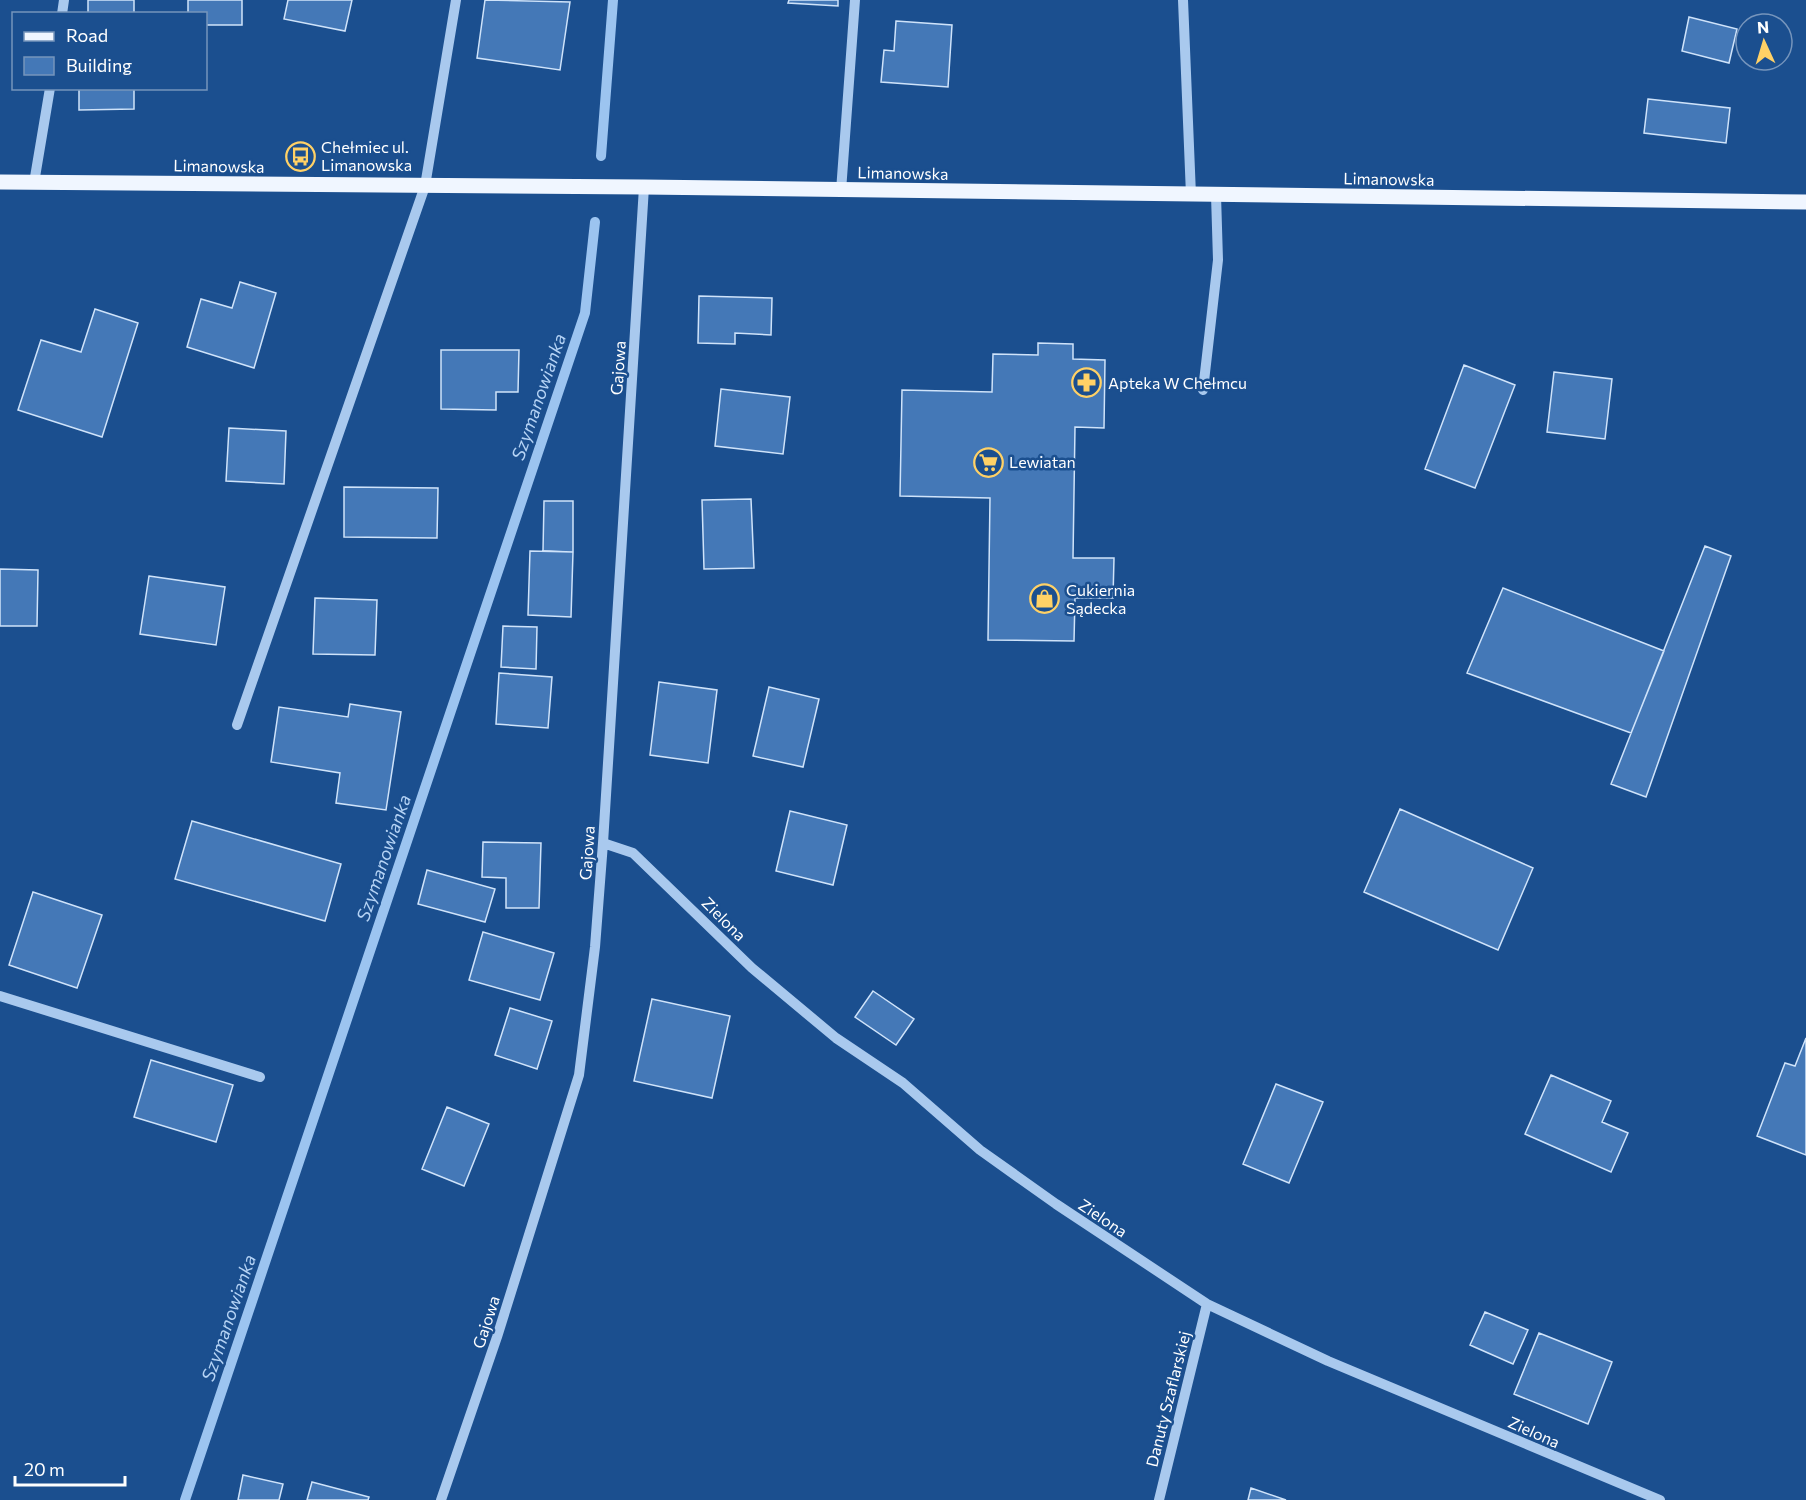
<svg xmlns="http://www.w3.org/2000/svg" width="1806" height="1500" font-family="Commissioner,sans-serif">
<rect width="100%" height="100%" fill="#1b4f8f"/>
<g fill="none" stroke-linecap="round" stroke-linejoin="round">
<path stroke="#9cc4f0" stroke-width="10" d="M 601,156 L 613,0
M 185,1500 L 585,313 L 595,222"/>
</g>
<path fill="#4478b7" stroke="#cfe3fa" stroke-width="1.5" d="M 88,0 L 134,0 L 134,14 L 88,14 Z
M 188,0 L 242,0 L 242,25 L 206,25 L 206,14 L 188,14 Z
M 288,0 L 352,0 L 345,31 L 284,19 Z
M 485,0 L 570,2 L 560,70 L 477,58 Z
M 789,0 L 838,0 L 838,6 L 788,3 Z
M 1689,17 L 1737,29 L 1729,63 L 1682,51 Z
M 896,21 L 952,25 L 948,87 L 881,82 L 884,50 L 894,51 Z
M 79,88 L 134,88 L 134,109 L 79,110 Z
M 1648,99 L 1730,108 L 1726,143 L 1644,133 Z
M 240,282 L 276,293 L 254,368 L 187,347 L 201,299 L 232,308 Z
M 699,296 L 772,298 L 771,335 L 735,333 L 735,344 L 698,343 Z
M 95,309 L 138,323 L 102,437 L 18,410 L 41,340 L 81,352 Z
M 1038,343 L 1073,344 L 1073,359 L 1105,360 L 1104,428 L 1075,427 L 1073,558 L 1114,558 L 1113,598 L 1075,598 L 1074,641 L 988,640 L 990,498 L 900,496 L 902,390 L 992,392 L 993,354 L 1038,355 Z
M 441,350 L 519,350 L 518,392 L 496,392 L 496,410 L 441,409 Z
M 1464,365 L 1515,385 L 1475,488 L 1425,469 Z
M 1554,372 L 1612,379 L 1605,439 L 1547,432 Z
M 721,389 L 790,397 L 783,454 L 715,446 Z
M 229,428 L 286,431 L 284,484 L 226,481 Z
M 344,487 L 438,488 L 437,538 L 344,537 Z
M 751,499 L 754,568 L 704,569 L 702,500 Z
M 544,501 L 573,501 L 573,552 L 543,551 Z
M 1705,546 L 1731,556 L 1646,797 L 1611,784 Z
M 530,551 L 573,552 L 571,617 L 528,615 Z
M 0,569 L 38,570 L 37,626 L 0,626 Z
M 149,576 L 225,587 L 216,645 L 140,634 Z
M 1503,588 L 1664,651 L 1631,733 L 1467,673 Z
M 315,598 L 377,600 L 375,655 L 313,654 Z
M 503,626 L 537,627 L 536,669 L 501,667 Z
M 499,673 L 552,677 L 548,728 L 496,724 Z
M 659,682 L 717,690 L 708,763 L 650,755 Z
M 769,687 L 819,699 L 803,767 L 753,756 Z
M 350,704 L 401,712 L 386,810 L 336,803 L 340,773 L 271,762 L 279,707 L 348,717 Z
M 1400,809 L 1533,868 L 1498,950 L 1364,892 Z
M 790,811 L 847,825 L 833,885 L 776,871 Z
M 192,821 L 341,864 L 325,921 L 175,879 Z
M 483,842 L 541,843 L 539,908 L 506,908 L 506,878 L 482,877 Z
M 427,870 L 495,889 L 485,922 L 418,904 Z
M 33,892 L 102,915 L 77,988 L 9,965 Z
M 483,932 L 554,953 L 540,1000 L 469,980 Z
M 873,991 L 914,1019 L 896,1045 L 855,1017 Z
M 652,999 L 730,1016 L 712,1098 L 634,1081 Z
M 510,1008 L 552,1021 L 537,1069 L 495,1055 Z
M 1806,1038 L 1806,1155 L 1757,1136 L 1785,1063 L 1795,1066 Z
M 151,1060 L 233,1085 L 216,1142 L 134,1117 Z
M 1551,1075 L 1611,1101 L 1602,1122 L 1628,1133 L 1611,1172 L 1525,1134 Z
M 1276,1084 L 1323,1102 L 1289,1183 L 1243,1164 Z
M 447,1107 L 489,1124 L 464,1186 L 422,1169 Z
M 1485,1312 L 1528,1330 L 1513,1364 L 1470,1345 Z
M 1539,1333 L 1612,1362 L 1588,1424 L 1514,1394 Z
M 243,1475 L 283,1484 L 279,1500 L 238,1500 Z
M 312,1482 L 369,1497 L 368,1500 L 307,1500 Z
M 1251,1488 L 1286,1500 L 1248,1500 Z"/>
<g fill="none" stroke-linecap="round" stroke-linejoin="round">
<path stroke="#a9c9ee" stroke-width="10" d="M 1183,0 L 1191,195
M 62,14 L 64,0
M 34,183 L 50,88
M 841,191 L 855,0
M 1203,390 L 1218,260 L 1216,195
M 237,725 L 425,186 L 456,0
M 603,843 L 633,853 L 752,968 L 836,1038 L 903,1083 L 980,1150 L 1056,1204 L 1207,1304 L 1328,1361 L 1660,1500
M 0,996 L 260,1077
M 441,1500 L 497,1337 L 579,1075 L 595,947 L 603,843 L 644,187
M 1159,1500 L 1207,1304"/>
<path stroke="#f0f6ff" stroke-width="15" d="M 0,182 L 644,187 L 1806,202"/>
</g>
<defs>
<symbol id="bus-ring" viewBox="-11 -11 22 22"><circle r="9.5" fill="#1b4f8f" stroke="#ffd166" stroke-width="1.5"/><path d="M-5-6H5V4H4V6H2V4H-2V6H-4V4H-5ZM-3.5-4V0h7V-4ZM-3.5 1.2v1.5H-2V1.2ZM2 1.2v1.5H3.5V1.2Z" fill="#ffd166"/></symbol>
<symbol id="pharmacy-ring" viewBox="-11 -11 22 22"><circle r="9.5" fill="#1b4f8f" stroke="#ffd166" stroke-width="1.5"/><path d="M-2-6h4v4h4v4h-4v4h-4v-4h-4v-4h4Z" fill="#ffd166"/></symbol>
<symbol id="supermarket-ring" viewBox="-11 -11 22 22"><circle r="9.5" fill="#1b4f8f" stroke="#ffd166" stroke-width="1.5"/><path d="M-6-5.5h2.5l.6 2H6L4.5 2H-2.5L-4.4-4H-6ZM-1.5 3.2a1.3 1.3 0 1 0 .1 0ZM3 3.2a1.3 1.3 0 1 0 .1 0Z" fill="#ffd166"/></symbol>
<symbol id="shop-ring" viewBox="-11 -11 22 22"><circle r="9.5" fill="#1b4f8f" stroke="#ffd166" stroke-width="1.5"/><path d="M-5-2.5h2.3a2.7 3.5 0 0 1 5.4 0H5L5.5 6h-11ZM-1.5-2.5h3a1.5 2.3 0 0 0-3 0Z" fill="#ffd166"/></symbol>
</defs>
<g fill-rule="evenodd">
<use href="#bus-ring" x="284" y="140" width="33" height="33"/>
<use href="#pharmacy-ring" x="1070" y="366" width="33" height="33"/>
<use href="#supermarket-ring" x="972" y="446" width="33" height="33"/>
<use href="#shop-ring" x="1028" y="582" width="33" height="33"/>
</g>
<g text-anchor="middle" stroke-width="5" stroke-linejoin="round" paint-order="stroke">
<g font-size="16" fill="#fff" stroke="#1b4f8f" text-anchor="start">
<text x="321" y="153">Chełmiec ul.<tspan x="321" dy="18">Limanowska</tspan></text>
<text x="1108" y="389">Apteka W Chełmcu</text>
<text x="1009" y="468">Lewiatan</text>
<text x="1066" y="596">Cukiernia<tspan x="1066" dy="18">Sądecka</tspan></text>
</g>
<g font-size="16" fill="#fff" stroke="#1b4f8f">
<text transform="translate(219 166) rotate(1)" y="6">Limanowska</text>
<text transform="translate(903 173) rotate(1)" y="6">Limanowska</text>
<text transform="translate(1389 179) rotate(1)" y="6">Limanowska</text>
<text transform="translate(618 368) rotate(-86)" y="6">Gajowa</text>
<text transform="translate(587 853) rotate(-86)" y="6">Gajowa</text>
<text transform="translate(724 919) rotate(45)" y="6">Zielona</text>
<text transform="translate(1103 1218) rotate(34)" y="6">Zielona</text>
<text transform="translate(486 1322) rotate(-72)" y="6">Gajowa</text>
<text transform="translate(1168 1399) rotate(-76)" y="6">Danuty Szaflarskiej</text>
<text transform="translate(1534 1432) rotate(24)" y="6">Zielona</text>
</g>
<g font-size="18" font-style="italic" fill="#b5d3f5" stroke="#1b4f8f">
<text transform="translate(539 397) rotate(-71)" y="6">Szymanowianka</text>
<text transform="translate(384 858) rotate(-71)" y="6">Szymanowianka</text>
<text transform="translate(229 1318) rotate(-71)" y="6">Szymanowianka</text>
</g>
</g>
<rect x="12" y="12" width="195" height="78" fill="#1b4f8f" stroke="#7695bc" stroke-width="1.5"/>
<rect x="24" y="32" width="30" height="9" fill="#f0f6ff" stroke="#7695bc" stroke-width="1.5"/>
<text x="66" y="42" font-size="18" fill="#ffffff">Road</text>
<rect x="24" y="57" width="30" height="18" fill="#4478b7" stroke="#7695bc" stroke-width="1.5"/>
<text x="66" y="72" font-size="18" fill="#ffffff">Building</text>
<g transform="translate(1764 42) rotate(356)"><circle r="28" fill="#1b4f8f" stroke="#7695bc" stroke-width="1.5"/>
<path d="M0-4.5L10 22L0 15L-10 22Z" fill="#ffd166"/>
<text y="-9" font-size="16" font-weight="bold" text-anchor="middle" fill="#ffffff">N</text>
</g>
<path d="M15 1476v9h110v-9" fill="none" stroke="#ffffff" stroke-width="3"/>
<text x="24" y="1476" font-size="18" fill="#ffffff" stroke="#1b4f8f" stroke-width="4.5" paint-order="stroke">20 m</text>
</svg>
